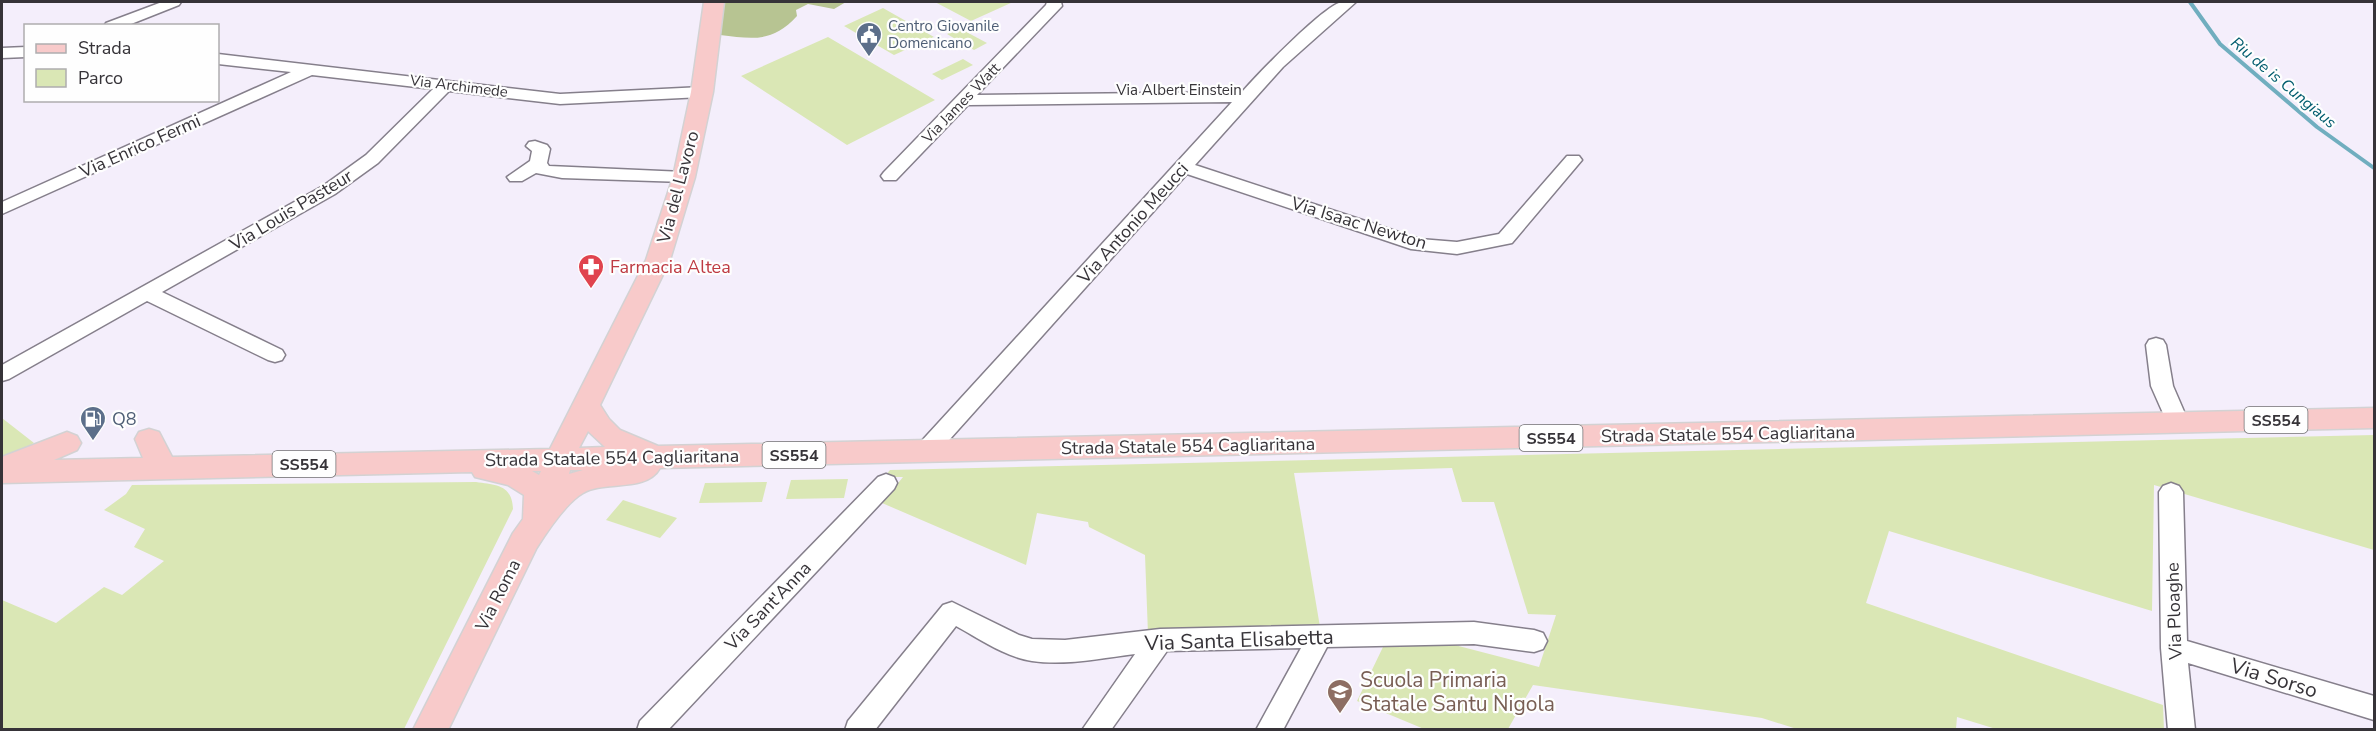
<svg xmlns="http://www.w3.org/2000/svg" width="2376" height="731" font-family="'Nunito Sans',sans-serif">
<rect width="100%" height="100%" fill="#f4eefb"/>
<path fill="#dae7b5" d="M 935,2 L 1013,2 L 971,21 Z
M 883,8 L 934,37 L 894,55 L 844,26 Z
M 959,28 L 987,43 L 974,50 L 947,34 Z
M 828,37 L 935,100 L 847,145 L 741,76 Z
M 963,59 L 973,65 L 942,80 L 932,74 Z
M 2,418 L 34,443 L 9,457 L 2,458 Z
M 2374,435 L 2374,550 L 2154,485 L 2152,611 L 1889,531 L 1866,603 L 2163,705 L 2164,730 L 1996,729 L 1957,717 L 1956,729 L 1797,729 L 1762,718 L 1533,685 L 1508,729 L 1424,729 L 1357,701 L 1383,647 L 1447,643 L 1539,667 L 1556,615 L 1528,614 L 1494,502 L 1462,502 L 1452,468 L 1294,473 L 1320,627 L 1148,634 L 1145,555 L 1089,527 L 1088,522 L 1037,513 L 1026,565 L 882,503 L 903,477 L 884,477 L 890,470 Z
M 848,479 L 844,498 L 786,499 L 791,480 Z
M 476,482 C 497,485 512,485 513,509 L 404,729 L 2,729 L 2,600 L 56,623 L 104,587 L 122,595 L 164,561 L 134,547 L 145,529 L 104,510 L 126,494 L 132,485 Z
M 767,482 L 762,502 L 699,503 L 705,483 Z
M 623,500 L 677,518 L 660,538 L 606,520 Z"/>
<path fill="#b7c492" d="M 724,2 L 846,2 L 834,9 L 808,4 L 796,10 L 797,16 C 772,43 753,39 720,35 Z"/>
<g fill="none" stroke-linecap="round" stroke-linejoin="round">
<path stroke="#70aebf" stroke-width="4" d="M 2190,2 L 2220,44 L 2317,127 L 2374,168"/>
<defs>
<path id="minor" d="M 162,2 L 181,2 L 179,5 L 126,26 L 104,26 L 106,23 Z
M 1047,2 L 1061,2 L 1062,6 L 977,95 L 1242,92 C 1257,75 1324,5 1342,2 C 1346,1 1352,2 1356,2 L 1283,67 L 1195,165 L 1420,239 L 1457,242 L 1499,234 L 1567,156 L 1579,156 L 1582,160 L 1512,243 L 1457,254 L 1411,249 L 1187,174 L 933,458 L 925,460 L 917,458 L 914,452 L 917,446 L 1232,102 L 968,105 L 896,180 L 884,180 L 881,176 L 884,172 L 1046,5 Z
M 26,47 L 26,57 L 2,58 L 2,48 Z
M 218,54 L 560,94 L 702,87 L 710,92 L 702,97 L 560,104 L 449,91 L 378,163 L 335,194 L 162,292 L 282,350 L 285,355 L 282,360 L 275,362 L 268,360 L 147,301 L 9,379 L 2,381 L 2,365 L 323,186 L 366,155 L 433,89 L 312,75 L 2,214 L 2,202 L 291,72 L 218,64 Z
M 535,141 L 547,145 L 550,149 L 547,163 L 549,166 L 684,172 L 690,173 L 693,177 L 690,181 L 684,182 L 562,178 L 536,173 L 522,181 L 510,181 L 507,177 L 530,161 L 532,151 L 526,146 L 529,142 Z
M 2156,338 L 2163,340 L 2166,345 L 2173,386 L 2189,423 L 2186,429 L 2178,431 L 2170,429 L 2151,386 L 2146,345 L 2149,340 Z
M 886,474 L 894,477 L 897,483 L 894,489 L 668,730 L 637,730 L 640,721 L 878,477 Z
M 2171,483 L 2179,486 L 2183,492 L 2187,641 L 2374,696 L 2374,720 L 2188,663 L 2195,730 L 2168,730 L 2161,648 L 2159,492 L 2163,486 Z
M 952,602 L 1019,635 L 1032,639 L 1065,640 L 1160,629 L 1474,622 L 1534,630 L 1543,633 L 1547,641 L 1543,649 L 1534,652 L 1474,644 L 1327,647 L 1283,730 L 1256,730 L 1301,648 L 1167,651 L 1111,730 L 1082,730 L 1135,654 C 1102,658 1066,666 1032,661 C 1005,657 980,639 956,626 L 875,730 L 845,730 L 848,721 L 943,605 Z"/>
<path id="major" d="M 704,2 L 724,2 L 713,92 L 695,177 L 670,260 L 600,405 L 609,419 L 620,430 L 658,446 L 2374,408 L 2374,428 L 660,468 C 646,493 604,480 583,493 C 567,502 546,533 536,549 L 448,730 L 413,730 L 513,533 L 523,519 L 524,495 L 508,485 L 475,477 L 472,472 L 2,483 L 2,457 L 67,432 L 77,436 L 81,443 L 77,450 L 54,460 L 143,458 L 135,439 L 139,432 L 149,429 L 159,432 L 172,457 L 550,449 L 646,260 L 673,177 L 691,92 ZM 588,431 L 605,447 L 579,448 ZM 570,470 L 583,470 L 569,474 ZM 532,471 L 541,471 L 539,475 Z"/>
</defs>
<use href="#minor" stroke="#857f8b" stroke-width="3"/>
<use href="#major" stroke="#d3d2d3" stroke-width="3"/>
<use href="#minor" fill="#fff" fill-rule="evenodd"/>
<use href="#major" fill="#f8caca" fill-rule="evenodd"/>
</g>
<defs>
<symbol id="civic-pin" viewBox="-11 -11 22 30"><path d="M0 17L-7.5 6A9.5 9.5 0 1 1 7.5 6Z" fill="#5c6f8a" stroke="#fefefe"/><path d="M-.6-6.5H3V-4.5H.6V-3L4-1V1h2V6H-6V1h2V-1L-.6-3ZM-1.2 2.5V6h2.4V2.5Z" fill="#fff"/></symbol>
<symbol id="pharmacy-pin" viewBox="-11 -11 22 30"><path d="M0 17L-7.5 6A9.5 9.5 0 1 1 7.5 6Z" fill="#e0444e" stroke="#fefefe"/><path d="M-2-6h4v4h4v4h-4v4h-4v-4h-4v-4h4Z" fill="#fff"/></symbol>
<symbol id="fuel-pin" viewBox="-11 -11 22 30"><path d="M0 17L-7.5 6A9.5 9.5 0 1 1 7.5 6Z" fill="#5c6f8a" stroke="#fefefe"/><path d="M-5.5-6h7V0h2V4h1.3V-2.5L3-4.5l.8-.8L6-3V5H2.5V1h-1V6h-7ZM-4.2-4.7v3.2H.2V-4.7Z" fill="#fff"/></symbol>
<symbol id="school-pin" viewBox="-11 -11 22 30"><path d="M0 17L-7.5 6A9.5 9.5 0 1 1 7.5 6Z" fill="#8d6e63" stroke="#fefefe"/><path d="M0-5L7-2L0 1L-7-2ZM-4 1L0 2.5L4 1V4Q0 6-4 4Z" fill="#fff"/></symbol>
</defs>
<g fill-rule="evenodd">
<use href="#civic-pin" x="854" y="20" width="30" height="40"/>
<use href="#pharmacy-pin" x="576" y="252" width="30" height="40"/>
<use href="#fuel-pin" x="78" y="404" width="30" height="40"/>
<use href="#school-pin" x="1325" y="677" width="30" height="40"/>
</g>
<g text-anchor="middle" stroke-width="4.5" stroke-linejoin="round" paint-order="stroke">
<g font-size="15" fill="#4e5e75" stroke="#fefefe" text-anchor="start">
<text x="888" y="31">Centro Giovanile<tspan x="888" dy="17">Domenicano</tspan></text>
</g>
<g font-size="15" fill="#363338" stroke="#fefefe">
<text transform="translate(459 86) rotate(7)" y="5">Via Archimede</text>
<text x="1179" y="95">Via Albert Einstein</text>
<text transform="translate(961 103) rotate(-46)" y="5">Via James Watt</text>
</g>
<g font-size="16" font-style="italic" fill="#005c6e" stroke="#fefefe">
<text transform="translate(2284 82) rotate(40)" y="6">Riu de is Cungiaus</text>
</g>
<g fill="#fefefe" stroke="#727073" stroke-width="1.5">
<rect x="2244.5" y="407" width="63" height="26" rx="4.5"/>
<rect x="1519.5" y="425" width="63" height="26" rx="4.5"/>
<rect x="762.5" y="442" width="63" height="26" rx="4.5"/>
<rect x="272.5" y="451" width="63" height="26" rx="4.5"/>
</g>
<g font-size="16" font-weight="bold" fill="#363338">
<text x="2276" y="426">SS554</text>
<text x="1551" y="444">SS554</text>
<text x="794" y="461">SS554</text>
<text x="304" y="470">SS554</text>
</g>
<g font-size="18" fill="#363338" stroke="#fefefe">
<text transform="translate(140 146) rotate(-24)" y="6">Via Enrico Fermi</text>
<text transform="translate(678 187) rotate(-75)" y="6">Via del Lavoro</text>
<text transform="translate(291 210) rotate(-31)" y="6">Via Louis Pasteur</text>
<text transform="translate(1133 223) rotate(-48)" y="6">Via Antonio Meucci</text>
<text transform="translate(1359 223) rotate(17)" y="6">Via Isaac Newton</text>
<text transform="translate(1728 434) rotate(-1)" y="6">Strada Statale 554 Cagliaritana</text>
<text transform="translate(1188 446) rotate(-1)" y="6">Strada Statale 554 Cagliaritana</text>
<text transform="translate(612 458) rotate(-1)" y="6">Strada Statale 554 Cagliaritana</text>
<text transform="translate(498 595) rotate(-63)" y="6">Via Roma</text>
<text transform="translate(768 606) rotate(-46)" y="6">Via Sant'Anna</text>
<text transform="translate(2174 611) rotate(-92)" y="6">Via Ploaghe</text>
</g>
<g font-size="18" fill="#be3a42" stroke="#fefefe" text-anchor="start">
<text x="610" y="273">Farmacia Altea</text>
</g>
<g font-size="18" fill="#4e5e75" stroke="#fefefe" text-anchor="start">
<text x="112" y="425">Q8</text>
</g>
<g font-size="21" fill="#363338" stroke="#fefefe">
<text transform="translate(1239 640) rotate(-2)" y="7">Via Santa Elisabetta</text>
<text transform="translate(2274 678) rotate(17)" y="7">Via Sorso</text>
</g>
<g font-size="21" fill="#785e54" stroke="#fefefe" text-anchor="start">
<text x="1360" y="687">Scuola Primaria<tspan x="1360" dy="24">Statale Santu Nigola</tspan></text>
</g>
</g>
<rect width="2376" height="731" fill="none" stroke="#363338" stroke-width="6"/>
<rect x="24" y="24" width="195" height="78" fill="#fefefe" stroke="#aeadaf" stroke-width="1.5"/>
<rect x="36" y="44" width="30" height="9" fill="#f8caca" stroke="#aeadaf" stroke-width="1.5"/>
<text x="78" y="54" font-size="18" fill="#363338">Strada</text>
<rect x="36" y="69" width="30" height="18" fill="#dae7b5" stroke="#aeadaf" stroke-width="1.5"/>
<text x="78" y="84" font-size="18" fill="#363338">Parco</text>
</svg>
